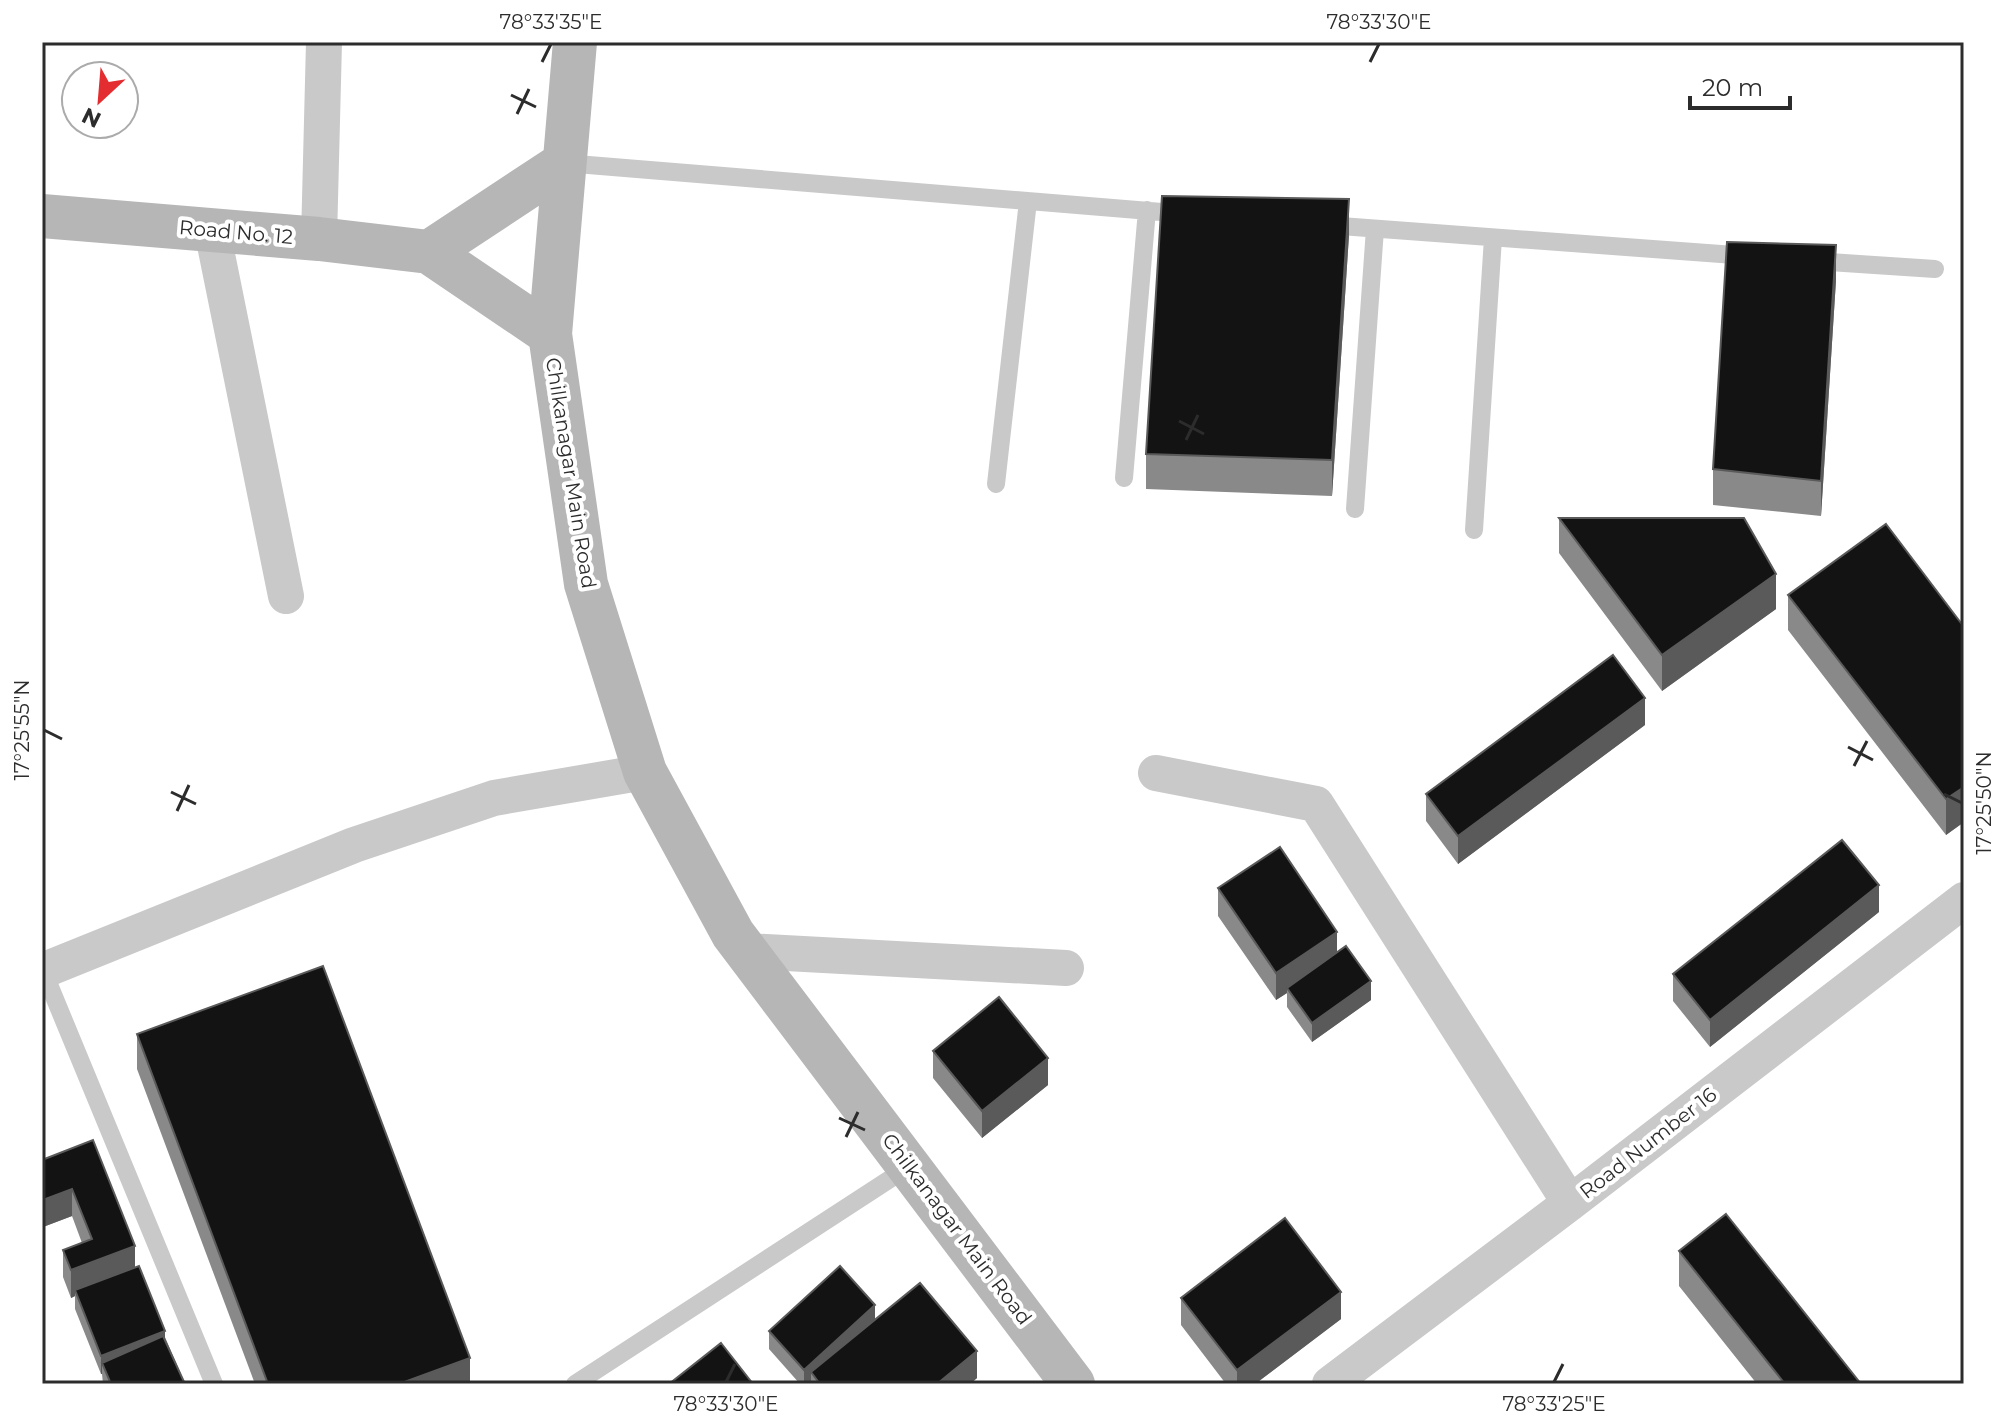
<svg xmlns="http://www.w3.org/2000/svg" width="2006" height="1426" font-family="Montserrat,sans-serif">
<rect width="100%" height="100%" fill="#fff"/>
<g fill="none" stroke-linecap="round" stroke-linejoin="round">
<path stroke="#c9c9c9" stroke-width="18" d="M 564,163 L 1186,214
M 1327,225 L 1748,256
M 1814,261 L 1935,269
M 1124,478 L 1147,210
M 996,484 L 1028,201
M 1355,509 L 1375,229
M 1474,530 L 1493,238
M 43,970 L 214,1384
M 575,1384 L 910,1166"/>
<path stroke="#c9c9c9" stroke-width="36" d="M 212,230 L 286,596
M 319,239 L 324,42
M 1156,773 L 1316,804 L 1570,1203
M 747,951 L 1066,968
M 42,971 L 354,845 L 494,798 L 645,772
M 1330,1384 L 1570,1203 L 1964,900"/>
<path stroke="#b6b6b6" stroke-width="44" d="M 575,42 L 550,334 L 586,584 L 645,772 L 733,934 L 1073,1384
M 42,216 L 319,239 L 429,252 L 550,334
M 429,252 L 564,163"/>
</g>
<path fill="#898989" d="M 1349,235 L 1332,496 L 1146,489 L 1146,454 Z
M 1836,280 L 1821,516 L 1713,505 L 1713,469 Z
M 1559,518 L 1776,609 L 1662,691 L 1559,553 Z
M 1788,595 L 1964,627 L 1964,822 L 1946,835 L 1788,630 Z
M 1645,725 L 1458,864 L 1426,821 L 1426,794 Z
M 1218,888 L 1337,953 L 1371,1000 L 1312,1042 L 1287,1007 L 1287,993 L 1276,1000 L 1218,916 Z
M 1879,912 L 1710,1047 L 1673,1001 L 1673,974 Z
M 137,1034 L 470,1384 L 255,1384 L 137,1069 Z
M 933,1051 L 1048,1085 L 982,1138 L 933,1078 Z
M 93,1140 L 135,1267 L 185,1384 L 103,1384 L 102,1374 L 101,1374 L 75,1309 L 75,1296 L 71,1298 L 63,1277 L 63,1250 L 82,1243 L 72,1216 L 43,1227 L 42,1224 L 42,1160 Z
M 1679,1251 L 1861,1384 L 1757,1384 L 1679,1286 Z
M 1181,1298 L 1341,1319 L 1255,1384 L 1226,1384 L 1181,1325 Z
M 875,1319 L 977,1378 L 970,1384 L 811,1384 L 811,1382 L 809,1384 L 800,1384 L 769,1349 L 769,1331 Z"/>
<path fill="#5a5a5a" d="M 1349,199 L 1349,235 L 1332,496 L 1332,460 Z
M 1836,245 L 1836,280 L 1821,516 L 1821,481 Z
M 1776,574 L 1776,609 L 1662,691 L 1662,655 Z
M 1645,698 L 1645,725 L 1458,864 L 1458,836 Z
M 1964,787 L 1964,822 L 1946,835 L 1946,799 Z
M 1879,885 L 1879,912 L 1710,1047 L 1710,1020 Z
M 1337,932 L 1337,959 L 1287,988 L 1287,993 L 1276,1000 L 1276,973 Z
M 1371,981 L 1371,1000 L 1312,1042 L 1312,1023 Z
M 1048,1058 L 1048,1085 L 982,1138 L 982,1111 Z
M 72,1189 L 72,1216 L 43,1227 L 43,1200 Z
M 135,1246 L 135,1273 L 75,1290 L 75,1296 L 71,1298 L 71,1270 Z
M 1341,1292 L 1341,1319 L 1255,1384 L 1237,1384 L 1237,1370 Z
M 875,1305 L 875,1323 L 811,1372 L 811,1382 L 809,1384 L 804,1384 L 804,1370 Z
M 165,1331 L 165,1350 L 102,1363 L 102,1374 L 101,1374 L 101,1356 Z
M 977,1351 L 977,1378 L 970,1384 L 937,1384 Z
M 470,1358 L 470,1384 L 399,1384 Z"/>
<path fill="#131313" stroke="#5a5a5a" stroke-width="2" d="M 1162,196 L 1349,199 L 1332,460 L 1146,454 Z
M 1727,242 L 1836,245 L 1821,481 L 1713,469 Z
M 1559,518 L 1744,518 L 1776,574 L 1662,655 Z
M 1886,524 L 1964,627 L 1964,787 L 1946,799 L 1788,595 Z
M 1613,655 L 1645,698 L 1458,836 L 1426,794 Z
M 1842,840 L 1879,885 L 1710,1020 L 1673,974 Z
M 1280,847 L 1337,932 L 1276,973 L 1218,888 Z
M 1346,946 L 1371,981 L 1312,1023 L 1287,988 Z
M 323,966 L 470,1358 L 399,1384 L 268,1384 L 137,1034 Z
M 999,997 L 1048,1058 L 982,1111 L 933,1051 Z
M 93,1140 L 135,1246 L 71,1270 L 63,1250 L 92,1239 L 72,1189 L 43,1200 L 42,1197 L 42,1160 Z
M 1726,1214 L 1861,1384 L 1785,1384 L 1679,1251 Z
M 1285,1218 L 1341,1292 L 1237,1370 L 1181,1298 Z
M 139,1266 L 165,1331 L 101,1356 L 75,1290 Z
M 840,1266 L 875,1305 L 804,1370 L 769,1331 Z
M 920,1283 L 977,1351 L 937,1384 L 820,1384 L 811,1372 Z
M 163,1336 L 185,1384 L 111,1384 L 102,1363 Z
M 721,1343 L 753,1384 L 669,1384 Z"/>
<path fill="none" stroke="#2c2c2c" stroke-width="3" d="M 542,62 L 551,44M 1370,62 L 1379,44M 511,95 L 536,107M 517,114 L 529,89M 1179,421 L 1204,434M 1186,440 L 1198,415M 44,730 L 62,739M 1848,747 L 1873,760M 1854,766 L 1867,741M 171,792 L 196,804M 1944,794 L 1962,803M 177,811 L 189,785M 839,1118 L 865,1130M 846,1137 L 858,1112M 726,1382 L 735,1364M 1554,1382 L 1563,1364"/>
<g text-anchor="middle" stroke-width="8" stroke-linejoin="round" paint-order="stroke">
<g font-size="20" fill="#2c2c2c" stroke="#fff">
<text transform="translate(236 232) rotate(5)" y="7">Road No. 12</text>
<text transform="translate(571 473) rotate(81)" y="7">Chilkanagar Main Road</text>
<text transform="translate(1648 1143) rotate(-38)" y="7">Road Number 16</text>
<text transform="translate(957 1229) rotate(53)" y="7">Chilkanagar Main Road</text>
</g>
</g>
<rect width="2006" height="1426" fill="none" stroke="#ffffff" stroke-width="88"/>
<g transform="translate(100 100) rotate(206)"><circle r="38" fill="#ffffff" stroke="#ababab" stroke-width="2"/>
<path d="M0-6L14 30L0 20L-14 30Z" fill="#e42d30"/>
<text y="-12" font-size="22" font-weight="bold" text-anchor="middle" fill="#2c2c2c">N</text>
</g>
<path d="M1690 96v12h100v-12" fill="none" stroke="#2c2c2c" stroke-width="4"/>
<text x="1702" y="96" font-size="24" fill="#2c2c2c" stroke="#ffffff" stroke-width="6" paint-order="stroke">20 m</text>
<rect x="44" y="44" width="1918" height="1338" fill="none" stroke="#2c2c2c" stroke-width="3"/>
<g font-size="20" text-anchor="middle" fill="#2c2c2c">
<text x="551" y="29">78°33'35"E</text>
<text x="1379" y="29">78°33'30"E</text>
<text transform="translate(22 730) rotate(-90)" y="7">17°25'55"N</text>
<text transform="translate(1984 803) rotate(-90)" y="7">17°25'50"N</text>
<text x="726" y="1411">78°33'30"E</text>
<text x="1554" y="1411">78°33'25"E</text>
</g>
</svg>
